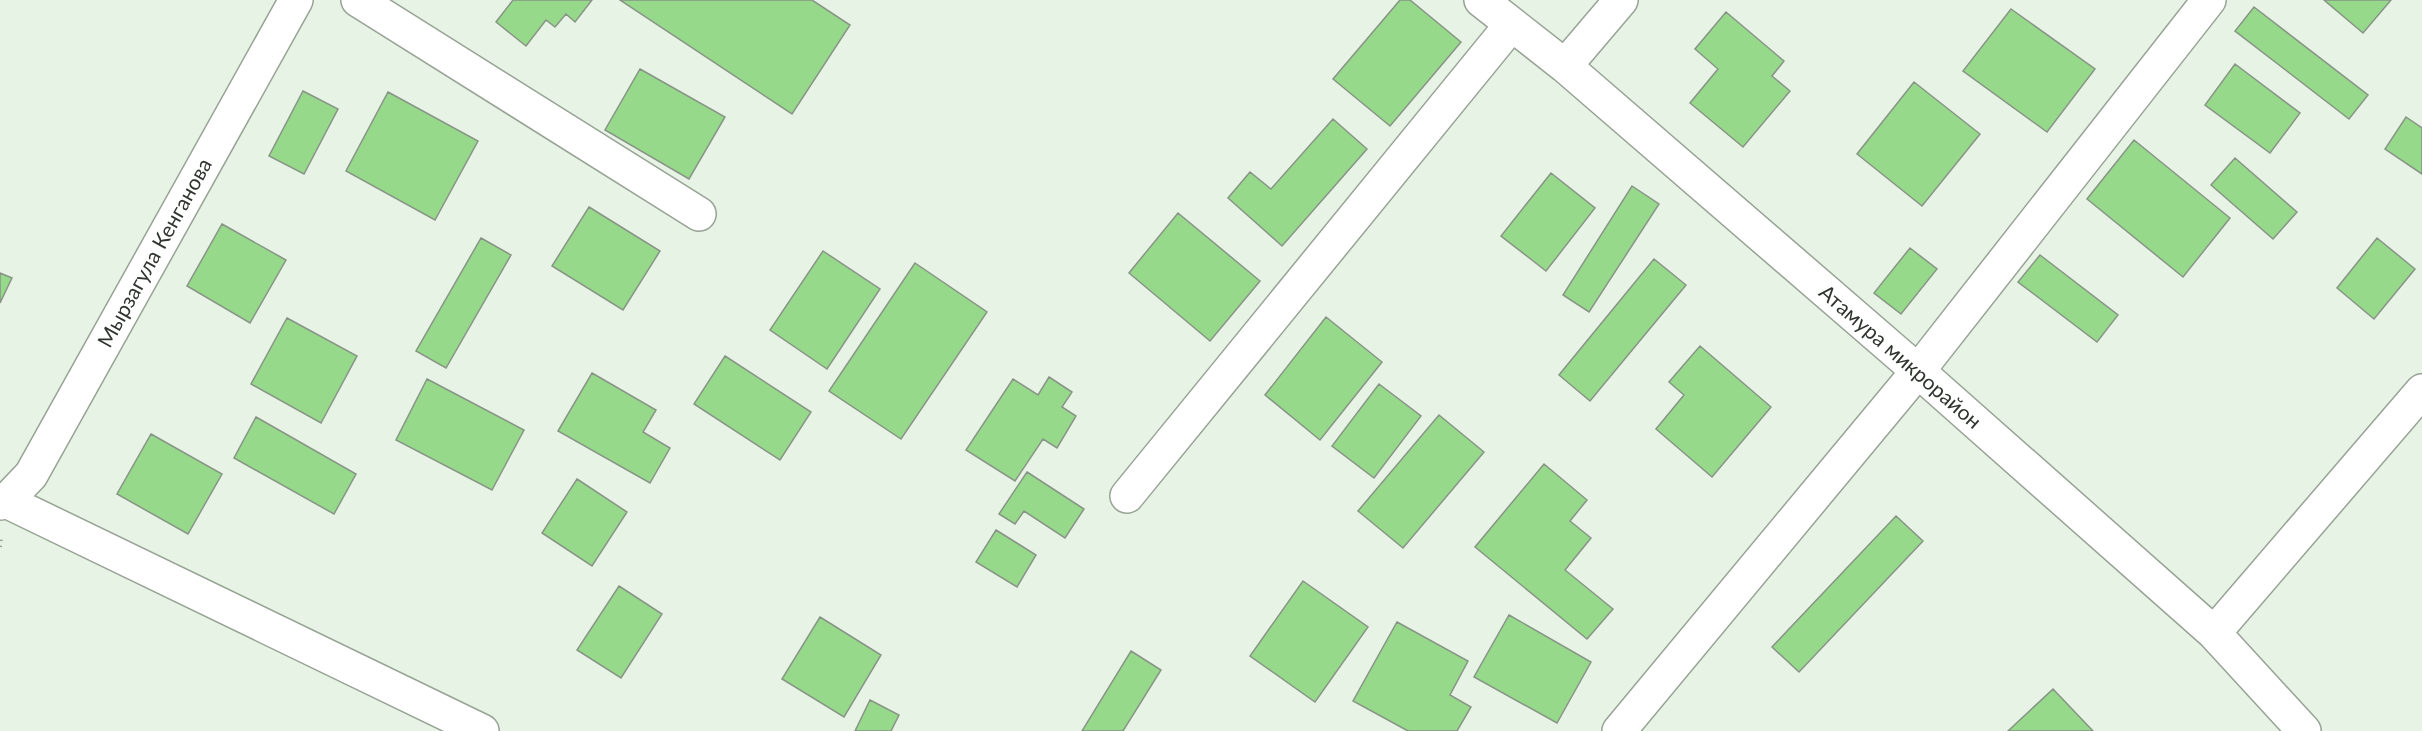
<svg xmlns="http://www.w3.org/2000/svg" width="2422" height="731" font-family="Lato,sans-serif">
<rect width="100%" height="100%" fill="#e7f3e5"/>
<path fill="#96d98b" stroke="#889486" stroke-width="1.5" d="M 513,0 L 592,0 L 575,22 L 566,14 L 555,27 L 546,20 L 526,46 L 496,22 Z
M 620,0 L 812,0 L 850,25 L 792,114 Z
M 1400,0 L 1410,0 L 1461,42 L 1390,126 L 1333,79 Z
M 2324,0 L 2391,0 L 2363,33 Z
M 2254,7 L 2368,95 L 2349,119 L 2235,31 Z
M 2011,9 L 2095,69 L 2047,132 L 1963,71 Z
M 1726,12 L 1784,61 L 1772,76 L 1790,91 L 1743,147 L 1690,103 L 1718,69 L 1695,49 Z
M 2235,64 L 2300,113 L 2270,153 L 2205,105 Z
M 640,69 L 725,117 L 689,179 L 605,130 Z
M 1914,82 L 1980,134 L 1922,206 L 1857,154 Z
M 303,91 L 338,109 L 304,174 L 269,156 Z
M 388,92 L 478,141 L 435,220 L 346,171 Z
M 2406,117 L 2422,128 L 2422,174 L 2385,149 Z
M 1333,119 L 1367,149 L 1282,246 L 1228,198 L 1250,172 L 1271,189 Z
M 2134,140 L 2230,218 L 2183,277 L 2087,199 Z
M 2235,158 L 2297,212 L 2273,239 L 2211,185 Z
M 1551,173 L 1595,208 L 1546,271 L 1501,236 Z
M 1632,186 L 1659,204 L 1589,312 L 1563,295 Z
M 589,207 L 660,251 L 623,310 L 552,266 Z
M 1178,213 L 1260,281 L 1210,341 L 1129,273 Z
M 222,224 L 286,260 L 250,323 L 187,286 Z
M 481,238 L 511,255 L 446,368 L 416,351 Z
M 2377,238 L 2415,269 L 2374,319 L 2337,288 Z
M 1910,248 L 1937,269 L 1901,314 L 1874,293 Z
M 823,251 L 880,289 L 827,369 L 770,330 Z
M 2040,255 L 2118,315 L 2097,342 L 2018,282 Z
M 1654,259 L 1686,285 L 1590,401 L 1559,375 Z
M 915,263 L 987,312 L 901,439 L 829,391 Z
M 0,273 L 12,278 L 0,303 Z
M 1326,317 L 1382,362 L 1320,440 L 1265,395 Z
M 287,318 L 357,356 L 321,423 L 251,384 Z
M 1700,346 L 1771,407 L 1712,477 L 1656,429 L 1684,395 L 1669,382 Z
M 725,356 L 811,412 L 780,460 L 694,404 Z
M 592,373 L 656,410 L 643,432 L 670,448 L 650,483 L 558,431 Z
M 1049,377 L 1072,392 L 1062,407 L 1076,416 L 1057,448 L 1043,439 L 1015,481 L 966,450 L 1013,379 L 1038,395 Z
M 427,379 L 524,430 L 492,490 L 396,440 Z
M 1379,384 L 1421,416 L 1374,478 L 1332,446 Z
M 1439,415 L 1484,452 L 1403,548 L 1358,511 Z
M 256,417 L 356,474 L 334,514 L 234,458 Z
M 151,434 L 222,474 L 188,534 L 117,494 Z
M 1544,464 L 1587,500 L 1570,521 L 1591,538 L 1565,570 L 1613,609 L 1587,639 L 1475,547 Z
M 1027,472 L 1084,509 L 1065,538 L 1024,511 L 1015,524 L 999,514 Z
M 577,479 L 627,512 L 592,566 L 542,533 Z
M 1896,516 L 1923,541 L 1799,672 L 1772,647 Z
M 996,530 L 1036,555 L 1017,587 L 976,562 Z
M 1303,581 L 1368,627 L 1315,702 L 1250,656 Z
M 619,586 L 662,614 L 621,678 L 577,650 Z
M 1509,615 L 1591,662 L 1557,723 L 1474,677 Z
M 820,617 L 881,655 L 844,717 L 782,679 Z
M 1397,622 L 1468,661 L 1450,695 L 1471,707 L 1457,731 L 1408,731 L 1353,701 Z
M 1131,651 L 1161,670 L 1123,731 L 1082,731 Z
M 2053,689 L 2093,731 L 2008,731 Z
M 870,700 L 899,715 L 891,731 L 855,731 Z"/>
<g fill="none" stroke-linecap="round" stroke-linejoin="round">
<defs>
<path id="street" d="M 358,0 L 699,214
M 1481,0 L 1565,66 L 1918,371 L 2214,633 L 2304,731
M 1565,66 L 1621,0
M 1127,496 L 1511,25
M 6,501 L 482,731
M 0,503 L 6,501 L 31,475 L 296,0
M 2214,633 L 2422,391
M 1619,731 L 1918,371 L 2209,0"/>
</defs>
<use href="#street" stroke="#97a395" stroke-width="36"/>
<path stroke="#9ca59b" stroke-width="4" stroke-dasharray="1.5 4.5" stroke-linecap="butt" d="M 0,547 L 1,537"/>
<use href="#street" stroke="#fff" stroke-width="33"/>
</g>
<g text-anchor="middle" stroke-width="5" stroke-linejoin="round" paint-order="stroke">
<g font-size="21" fill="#303530" stroke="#fff">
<text transform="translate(155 253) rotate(-61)" y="7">Мырзагула Кенганова</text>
<text transform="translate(1900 357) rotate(41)" y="7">Атамура микрорайон</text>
</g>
</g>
</svg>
